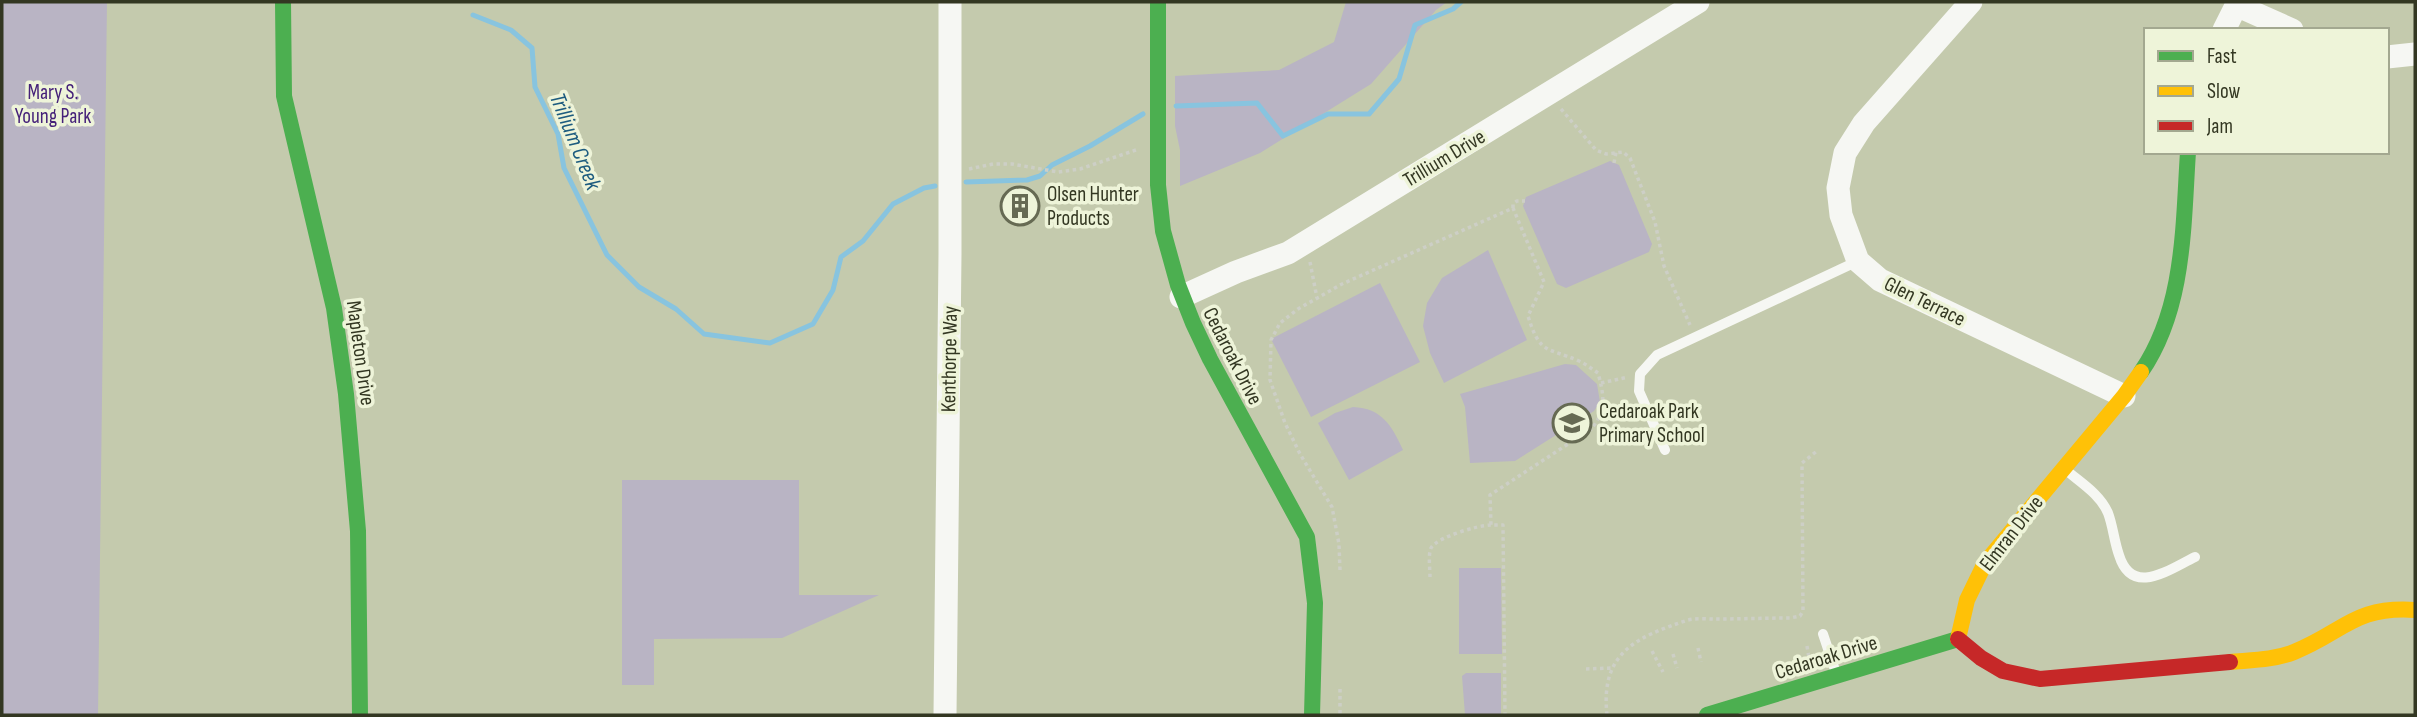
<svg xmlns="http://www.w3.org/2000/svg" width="2417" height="717" font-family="'Sofia Sans Condensed',sans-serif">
<rect width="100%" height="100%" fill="#c4caad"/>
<path fill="#b9b4c4" d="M 2,2 L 107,2 L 98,715 L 2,715 Z
M 1346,2 L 1447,2 L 1436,10 L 1371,84 L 1260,153 L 1180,186 L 1180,150 L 1175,126 L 1175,76 L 1279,70 L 1334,42 Z
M 1610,161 L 1619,165 L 1652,244 L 1649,252 L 1566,288 L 1557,284 L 1523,206 L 1526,197 Z
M 1488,250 L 1527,340 L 1444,383 L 1430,353 L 1423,326 L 1427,303 L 1442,278 Z
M 1380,283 L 1420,362 L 1311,417 L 1271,339 Z
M 1565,364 L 1576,365 L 1597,384 L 1600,402 L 1594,411 L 1515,461 L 1470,463 L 1465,407 L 1460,394 Z
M 1353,407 C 1382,408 1392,426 1403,450 L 1349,480 L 1318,423 L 1335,413 Z
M 622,480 L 799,480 L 799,595 L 879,595 L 782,638 L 654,639 L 654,685 L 622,685 Z
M 1459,568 L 1501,568 L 1502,654 L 1459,654 Z
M 1466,673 L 1501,673 L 1501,715 L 1465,715 L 1462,676 Z"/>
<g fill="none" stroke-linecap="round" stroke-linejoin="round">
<path stroke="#88c4df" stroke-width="5" d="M 473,15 L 511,30 L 532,48 L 535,87 L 558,134 L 564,168 L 607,255 L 639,287 L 676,309 L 704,334 L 770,343 L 813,324 L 833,290 L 841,257 L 863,241 L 893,204 L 924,188 L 935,186
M 1176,106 L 1257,103 L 1283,136 L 1328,114 L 1369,114 L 1399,79 L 1415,25 L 1453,9 L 1461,2
M 966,182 L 1027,180 L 1040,176 L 1052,165 L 1090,146 L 1143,114"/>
<path stroke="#cdcfc6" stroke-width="3.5" stroke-dasharray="3.5 3.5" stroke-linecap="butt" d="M 1561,109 L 1596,150 L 1606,154 L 1623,152 L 1630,158 L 1655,222 L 1664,266 L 1690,325
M 1614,163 L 1616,152
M 969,169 L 993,164 L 1012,164 L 1058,172 L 1080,169 L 1136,150
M 1513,208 L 1513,204 L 1517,201 L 1525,201
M 1310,262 L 1317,298
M 1601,383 L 1628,377
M 1340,570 L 1339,544 L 1332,507 L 1300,454 L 1285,423 L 1270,380 L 1271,340 L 1280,323 L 1298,309 L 1342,284 L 1513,208 L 1544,282 L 1528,316 C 1540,355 1547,347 1579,361 C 1586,364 1592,369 1598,373 C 1604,395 1607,411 1591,429 L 1490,495 L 1491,525 L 1503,525 L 1505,715
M 1430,577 C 1430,569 1428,555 1431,548 C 1437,537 1479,525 1491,525
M 1807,646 L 1809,658
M 1698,648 L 1701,662
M 1652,651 L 1663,672
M 1673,654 L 1677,668
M 1586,669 L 1613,668
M 1340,689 L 1340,715
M 1607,715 C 1600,652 1637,637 1688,620 C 1696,618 1707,619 1715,619 C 1740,619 1765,618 1790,618 L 1800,616 L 1803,611 L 1802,463 L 1817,451"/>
<path stroke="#f6f7f3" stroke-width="10" d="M 1665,450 L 1639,391 L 1640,374 L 1657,355 L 1858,261
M 2066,470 C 2081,483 2100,494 2108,513 C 2113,526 2114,541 2119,555 C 2132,597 2168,570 2195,557
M 1823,634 L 1836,673"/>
<path stroke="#f6f7f3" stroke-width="23" d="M 1971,2 L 1864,123 L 1845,153 L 1838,188 L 1841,215 L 1858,261 L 1880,280 L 2124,396
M 2236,5 L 2292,30
M 2224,30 L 2238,2
M 2387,57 L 2415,54
M 1181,297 L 1236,272 L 1288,253 L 1698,2
M 945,715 L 950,254 L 950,2"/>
<path stroke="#4caf50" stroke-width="16" d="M 283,2 L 284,96 L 334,308 L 346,394 L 358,531 L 360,715
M 1158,2 L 1158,185 L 1163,231 L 1178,285 L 1193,323 L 1210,359 L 1307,537 L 1315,603 L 1312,715
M 2141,372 C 2185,308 2183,226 2188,152
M 1707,715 L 1958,639"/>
<path stroke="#ffc107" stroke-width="16" d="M 1958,639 L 1967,600 L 1985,563 L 2124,396 L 2141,372
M 2230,662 C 2251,660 2274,660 2294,652 C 2344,632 2354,606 2415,610"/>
<path stroke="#c62828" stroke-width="16" d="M 1958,639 L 1981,658 L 2003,671 L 2040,679 L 2230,662"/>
</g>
<defs>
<symbol id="building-ring" viewBox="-11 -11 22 22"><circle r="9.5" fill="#eef4d9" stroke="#666a53" stroke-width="1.5"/><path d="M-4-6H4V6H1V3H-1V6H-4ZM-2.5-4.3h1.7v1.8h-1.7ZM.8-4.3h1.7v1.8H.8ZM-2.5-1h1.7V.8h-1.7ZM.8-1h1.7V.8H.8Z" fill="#666a53"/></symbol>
<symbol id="school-ring" viewBox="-11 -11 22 22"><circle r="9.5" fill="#eef4d9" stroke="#666a53" stroke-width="1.5"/><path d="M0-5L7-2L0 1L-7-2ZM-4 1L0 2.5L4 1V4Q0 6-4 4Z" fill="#666a53"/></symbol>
</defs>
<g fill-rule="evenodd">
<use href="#building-ring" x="998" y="184" width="44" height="44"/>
<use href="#school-ring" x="1550" y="401" width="44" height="44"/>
</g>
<g text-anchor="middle" stroke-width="7" stroke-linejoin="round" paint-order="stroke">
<g font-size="21" fill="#452179" stroke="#eef4d9">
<text x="53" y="99">Mary S.<tspan x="53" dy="24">Young Park</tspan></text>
</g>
<g font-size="21" fill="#333722" stroke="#eef4d9">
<text transform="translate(1444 158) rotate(-31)" y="7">Trillium Drive</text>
<text transform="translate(1925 301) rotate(26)" y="7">Glen Terrace</text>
<text transform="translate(361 353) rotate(82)" y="7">Mapleton Drive</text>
<text transform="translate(1233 356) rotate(63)" y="7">Cedaroak Drive</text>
<text transform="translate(949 359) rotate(-89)" y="7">Kenthorpe Way</text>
<text transform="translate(2011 533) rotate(-52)" y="7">Elmran Drive</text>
<text transform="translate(1826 657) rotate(-17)" y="7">Cedaroak Drive</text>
</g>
<g font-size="21" fill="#333722" stroke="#eef4d9" text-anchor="start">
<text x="1047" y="201">Olsen Hunter<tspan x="1047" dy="24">Products</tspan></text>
<text x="1599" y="418">Cedaroak Park<tspan x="1599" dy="24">Primary School</tspan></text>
</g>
<g font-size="23" font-style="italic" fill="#1d5c7f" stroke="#eef4d9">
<text transform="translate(576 141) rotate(68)" y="8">Trillium Creek</text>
</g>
</g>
<rect width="2417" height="717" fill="none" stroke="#333722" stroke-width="7"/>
<rect x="2144" y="28" width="245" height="126" fill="#eef4d9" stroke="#a3a890" stroke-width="2"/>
<rect x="2158" y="51" width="35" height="10" fill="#4caf50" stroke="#a3a890" stroke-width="2"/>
<text x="2207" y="63" font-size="21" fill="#333722">Fast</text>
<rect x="2158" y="86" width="35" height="10" fill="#ffc107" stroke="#a3a890" stroke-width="2"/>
<text x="2207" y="98" font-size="21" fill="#333722">Slow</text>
<rect x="2158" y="121" width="35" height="10" fill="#c62828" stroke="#a3a890" stroke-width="2"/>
<text x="2207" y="133" font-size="21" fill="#333722">Jam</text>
</svg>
